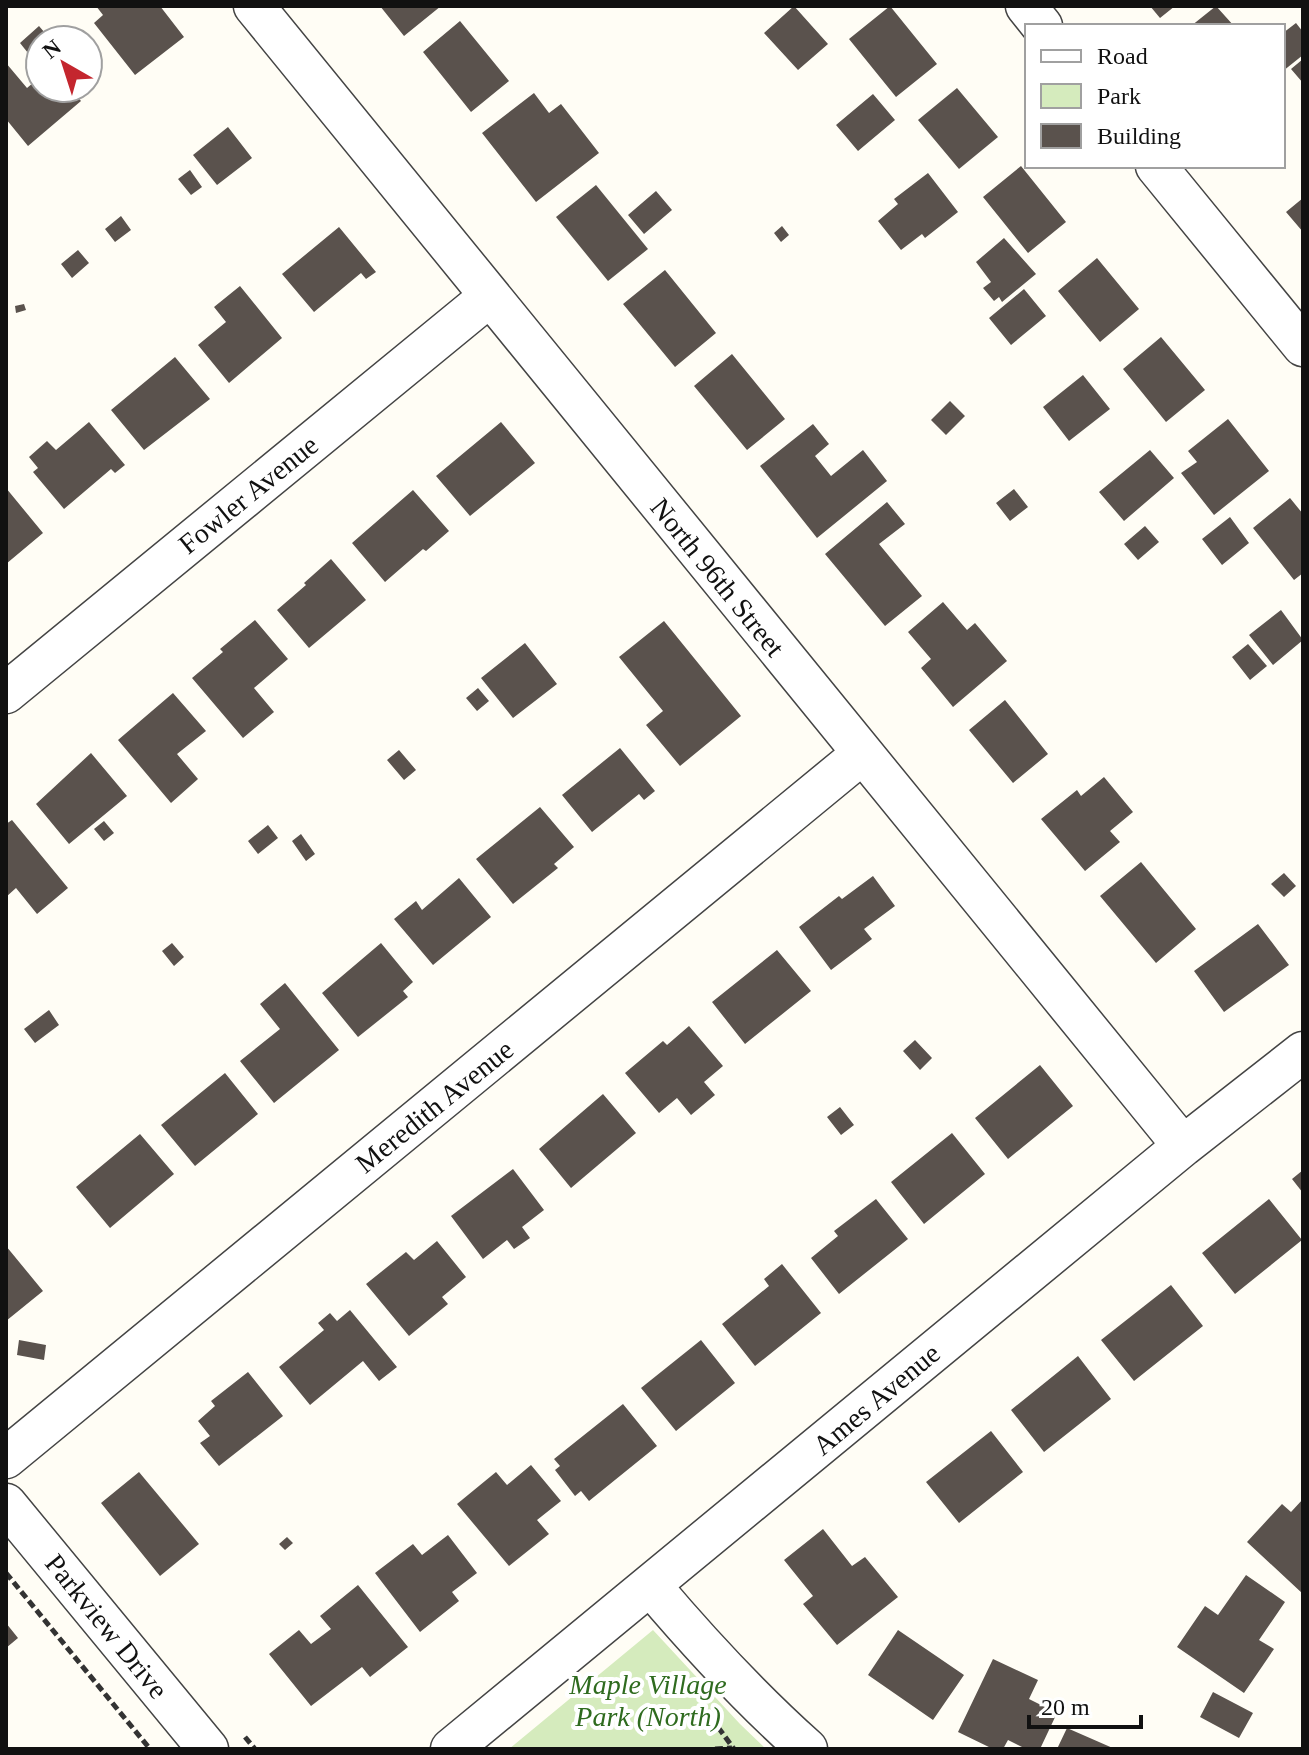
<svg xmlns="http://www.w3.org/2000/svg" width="1309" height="1755" font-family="Georgia,serif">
<rect width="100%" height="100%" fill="#fffdf5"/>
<path fill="#d5ebbd" d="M 653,1630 L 740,1724 L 766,1749 L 509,1749 Z"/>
<path fill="#5a524d" d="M 96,6 L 160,6 L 184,37 L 135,75 L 94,23 L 103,15 Z
M 380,6 L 441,6 L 404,36 Z
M 794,6 L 828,44 L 798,70 L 764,33 Z
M 890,6 L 937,64 L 896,97 L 849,39 Z
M 1150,6 L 1175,6 L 1160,18 Z
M 1216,6 L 1234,26 L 1191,26 Z
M 460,21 L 509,81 L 471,112 L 423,52 Z
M 1296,23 L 1303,32 L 1303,55 L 1283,71 L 1283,33 Z
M 39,26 L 51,40 L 40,40 L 40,68 L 20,43 Z
M 1303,59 L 1303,83 L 1291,69 Z
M 6,63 L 27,88 L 40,77 L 40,88 L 70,88 L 81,101 L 28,146 L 6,119 Z
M 957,88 L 998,137 L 959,169 L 918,120 Z
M 534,93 L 549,113 L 561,104 L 599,153 L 536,202 L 482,133 Z
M 873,94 L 895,120 L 858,151 L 836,125 Z
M 228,127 L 252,158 L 217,185 L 193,155 Z
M 1021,166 L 1066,222 L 1028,253 L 983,197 Z
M 190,170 L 202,187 L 191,195 L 178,179 Z
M 928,173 L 958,212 L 925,238 L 922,234 L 901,250 L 878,221 L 898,204 L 894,199 Z
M 596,185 L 648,249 L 608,281 L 556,217 Z
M 656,191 L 672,210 L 644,234 L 628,215 Z
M 1303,198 L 1303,232 L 1286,212 Z
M 121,216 L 131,230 L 115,242 L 105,229 Z
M 782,226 L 789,235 L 781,242 L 774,233 Z
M 339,227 L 376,272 L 366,279 L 361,273 L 314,312 L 282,274 Z
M 1004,238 L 1036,274 L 1002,302 L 999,297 L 994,301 L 983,288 L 991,282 L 976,262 Z
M 78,250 L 89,263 L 72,278 L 61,264 Z
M 1097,258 L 1139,309 L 1100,342 L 1058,291 Z
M 665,270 L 716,333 L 675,367 L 623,304 Z
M 240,286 L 282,338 L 229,383 L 198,345 L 226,322 L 214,307 Z
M 1024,289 L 1046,316 L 1011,345 L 989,318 Z
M 24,304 L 26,310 L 16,313 L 15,306 Z
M 1161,337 L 1205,390 L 1166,422 L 1123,369 Z
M 732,354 L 785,419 L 747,450 L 694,386 Z
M 175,357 L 210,399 L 144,450 L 111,410 Z
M 1083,375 L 1110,409 L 1069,441 L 1043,407 Z
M 950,401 L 965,416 L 946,435 L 931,420 Z
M 1228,419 L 1269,471 L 1214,515 L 1181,473 L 1197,462 L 1188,451 Z
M 89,422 L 125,465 L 115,473 L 111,469 L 64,509 L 33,472 L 38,468 L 29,457 L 47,441 L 56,450 Z
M 501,422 L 535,463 L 470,516 L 436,476 Z
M 813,424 L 829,444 L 815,456 L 831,476 L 863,450 L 887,481 L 817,538 L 760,466 Z
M 1150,450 L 1174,478 L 1124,521 L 1099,492 Z
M 6,488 L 43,533 L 6,564 Z
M 1014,489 L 1028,507 L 1010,521 L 996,503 Z
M 413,490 L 449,531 L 426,551 L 423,549 L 385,582 L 352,543 Z
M 1290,498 L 1303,514 L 1303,573 L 1294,580 L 1253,528 Z
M 887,502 L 905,524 L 879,544 L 922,596 L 885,626 L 825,554 Z
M 1230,517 L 1249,543 L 1222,565 L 1202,539 Z
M 1145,526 L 1159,542 L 1138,560 L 1124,544 Z
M 331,559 L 366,600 L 309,648 L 277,610 L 306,585 L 304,583 Z
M 943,602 L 967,630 L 975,623 L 1007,661 L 953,707 L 921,668 L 931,659 L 908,632 Z
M 1281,610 L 1303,640 L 1273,665 L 1249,635 Z
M 255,620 L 288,659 L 254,688 L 274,712 L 243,738 L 192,678 L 223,652 L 220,649 Z
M 664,621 L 741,716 L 680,766 L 646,725 L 663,711 L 619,657 Z
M 525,643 L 557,684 L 513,718 L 481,678 Z
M 1248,644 L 1267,666 L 1250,680 L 1232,657 Z
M 478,688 L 489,701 L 477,711 L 466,698 Z
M 173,693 L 206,731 L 177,754 L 198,779 L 171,803 L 118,740 Z
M 1005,700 L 1048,754 L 1013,783 L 969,730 Z
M 620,748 L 655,791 L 644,800 L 639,794 L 592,832 L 562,795 Z
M 399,750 L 416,770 L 404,780 L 387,760 Z
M 91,753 L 127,796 L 69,844 L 36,804 Z
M 1104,777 L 1133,812 L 1110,831 L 1120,842 L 1085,871 L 1041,819 L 1077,790 L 1081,796 Z
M 540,807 L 574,847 L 554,864 L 558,868 L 513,904 L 476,859 Z
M 12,820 L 68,888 L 37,914 L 16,888 L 6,897 L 6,824 Z
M 104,821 L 114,833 L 104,841 L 94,829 Z
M 268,825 L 278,838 L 258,854 L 248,841 Z
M 301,834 L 315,854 L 306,861 L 292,841 Z
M 1141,862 L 1196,929 L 1156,963 L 1100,896 Z
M 1284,873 L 1296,886 L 1284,897 L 1271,884 Z
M 873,876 L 895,906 L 864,929 L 872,939 L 831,970 L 799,927 L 839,896 L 842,899 Z
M 459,878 L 491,917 L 433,965 L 394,919 L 416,901 L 422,910 Z
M 1258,924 L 1289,965 L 1224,1012 L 1194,971 Z
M 172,943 L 184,957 L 174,966 L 162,951 Z
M 381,943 L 413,982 L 403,991 L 408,997 L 358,1037 L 322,993 Z
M 777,950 L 811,991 L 745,1044 L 712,1002 Z
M 285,983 L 339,1050 L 274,1103 L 240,1061 L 280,1029 L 260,1004 Z
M 49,1010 L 59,1025 L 35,1043 L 24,1029 Z
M 689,1026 L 723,1066 L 704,1082 L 715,1095 L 691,1115 L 677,1098 L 659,1113 L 625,1073 L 663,1041 L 667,1045 Z
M 915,1040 L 932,1058 L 920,1070 L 903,1051 Z
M 1040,1065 L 1073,1106 L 1008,1159 L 975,1118 Z
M 225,1073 L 258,1114 L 195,1166 L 161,1125 Z
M 603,1094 L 636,1133 L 571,1188 L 539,1149 Z
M 840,1107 L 854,1125 L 841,1135 L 827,1117 Z
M 952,1133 L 985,1174 L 924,1224 L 891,1182 Z
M 140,1134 L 174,1174 L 110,1228 L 76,1187 Z
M 513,1169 L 544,1210 L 522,1227 L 530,1238 L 514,1249 L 507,1240 L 483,1259 L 451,1216 Z
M 1303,1170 L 1303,1193 L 1292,1179 Z
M 876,1199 L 908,1239 L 839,1294 L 811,1258 L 838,1236 L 834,1231 Z
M 1269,1199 L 1302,1240 L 1235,1294 L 1202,1253 Z
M 437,1241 L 466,1277 L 442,1297 L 448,1304 L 409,1336 L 366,1284 L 406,1252 L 414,1260 Z
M 6,1246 L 43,1291 L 6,1321 Z
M 782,1264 L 821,1313 L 755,1366 L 722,1324 L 769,1286 L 764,1279 Z
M 1171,1285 L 1203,1326 L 1134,1381 L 1101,1340 Z
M 350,1310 L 397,1367 L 379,1381 L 363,1361 L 310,1405 L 279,1367 L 324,1330 L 318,1323 L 330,1313 L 337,1321 Z
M 19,1340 L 46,1345 L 44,1360 L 17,1355 Z
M 701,1340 L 735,1383 L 676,1431 L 641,1388 Z
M 1078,1356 L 1111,1399 L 1044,1452 L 1011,1410 Z
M 248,1372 L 283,1416 L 219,1466 L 200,1443 L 210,1436 L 198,1421 L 215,1406 L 211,1401 Z
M 623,1404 L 657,1446 L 589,1501 L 581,1491 L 575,1496 L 555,1470 L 560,1466 L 554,1459 Z
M 991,1431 L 1023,1472 L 959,1523 L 926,1482 Z
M 531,1465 L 561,1501 L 537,1520 L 549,1534 L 509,1566 L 457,1504 L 496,1472 L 507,1485 Z
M 139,1472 L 199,1544 L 160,1576 L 101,1503 Z
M 1303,1499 L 1303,1594 L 1247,1542 L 1282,1504 L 1291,1512 Z
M 823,1529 L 852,1566 L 865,1557 L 898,1597 L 837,1645 L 803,1604 L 813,1596 L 784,1560 Z
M 448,1535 L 477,1573 L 452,1592 L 459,1601 L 420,1632 L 375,1573 L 413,1544 L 422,1555 Z
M 287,1537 L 293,1543 L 285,1550 L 279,1544 Z
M 1246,1575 L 1285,1602 L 1259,1640 L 1274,1649 L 1244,1693 L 1177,1647 L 1205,1606 L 1218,1615 Z
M 358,1585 L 408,1647 L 370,1677 L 362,1667 L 311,1706 L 269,1654 L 299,1630 L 311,1644 L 331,1629 L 320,1616 Z
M 6,1623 L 18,1638 L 6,1648 Z
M 898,1630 L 964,1675 L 933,1720 L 868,1675 Z
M 993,1659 L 1038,1680 L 1029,1699 L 1057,1713 L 1040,1749 L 1026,1749 L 1008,1740 L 1003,1749 L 993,1749 L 958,1732 Z
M 1213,1692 L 1253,1713 L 1239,1738 L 1200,1717 Z
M 1067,1728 L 1115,1749 L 1057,1749 Z"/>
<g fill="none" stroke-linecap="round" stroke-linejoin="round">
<defs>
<path id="minor" d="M 254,6 L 1183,1146
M 1026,6 L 1042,26
M 1156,166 L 1303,346
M 6,693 L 490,296
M 6,1458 L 862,754
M 6,1504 L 208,1749
M 651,1586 C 700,1644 750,1698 807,1749
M 451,1749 L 1183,1146 L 1303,1052"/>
</defs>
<use href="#minor" stroke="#444" stroke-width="43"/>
<path stroke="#333" stroke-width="5" stroke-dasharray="8 4" stroke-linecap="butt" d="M 6,1573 L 150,1749
M 704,1708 L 734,1749
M 245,1737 L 255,1749
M 715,1749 L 732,1748"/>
<use href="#minor" stroke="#fff" stroke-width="40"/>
</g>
<g text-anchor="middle" stroke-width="8" stroke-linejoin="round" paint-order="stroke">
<g font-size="28" fill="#111" stroke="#fff">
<text transform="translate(248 494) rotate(-39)" y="10">Fowler Avenue</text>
<text transform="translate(718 577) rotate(51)" y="10">North 96th Street</text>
<text transform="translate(434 1106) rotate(-39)" y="10">Meredith Avenue</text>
<text transform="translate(876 1399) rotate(-40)" y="10">Ames Avenue</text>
<text transform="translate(107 1626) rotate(51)" y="10">Parkview Drive</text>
</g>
<g font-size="28" font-style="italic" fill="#2f6b1f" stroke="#fff">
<text x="648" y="1694">Maple Village<tspan x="648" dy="32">Park (North)</tspan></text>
</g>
</g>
<rect width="1309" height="1755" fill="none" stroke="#111111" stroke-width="16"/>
<rect x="1025" y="24" width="260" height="144" fill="#ffffff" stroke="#a0a0a0" stroke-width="2"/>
<rect x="1041" y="50" width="40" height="12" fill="#ffffff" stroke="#a0a0a0" stroke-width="2"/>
<text x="1097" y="64" font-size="24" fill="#111111">Road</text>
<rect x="1041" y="84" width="40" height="24" fill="#d5ebbd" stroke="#a0a0a0" stroke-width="2"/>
<text x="1097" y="104" font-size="24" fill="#111111">Park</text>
<rect x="1041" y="124" width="40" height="24" fill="#5a524d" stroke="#a0a0a0" stroke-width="2"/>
<text x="1097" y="144" font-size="24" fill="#111111">Building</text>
<g transform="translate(64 64) rotate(321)"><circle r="38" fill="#ffffff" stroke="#a0a0a0" stroke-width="2"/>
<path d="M0-6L14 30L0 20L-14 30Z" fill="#c4262e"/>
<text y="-12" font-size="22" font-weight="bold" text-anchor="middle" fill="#111111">N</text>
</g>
<path d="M1029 1715v12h112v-12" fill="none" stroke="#111111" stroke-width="4"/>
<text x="1041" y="1715" font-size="24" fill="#111111" stroke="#ffffff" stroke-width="6" paint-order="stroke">20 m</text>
</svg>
